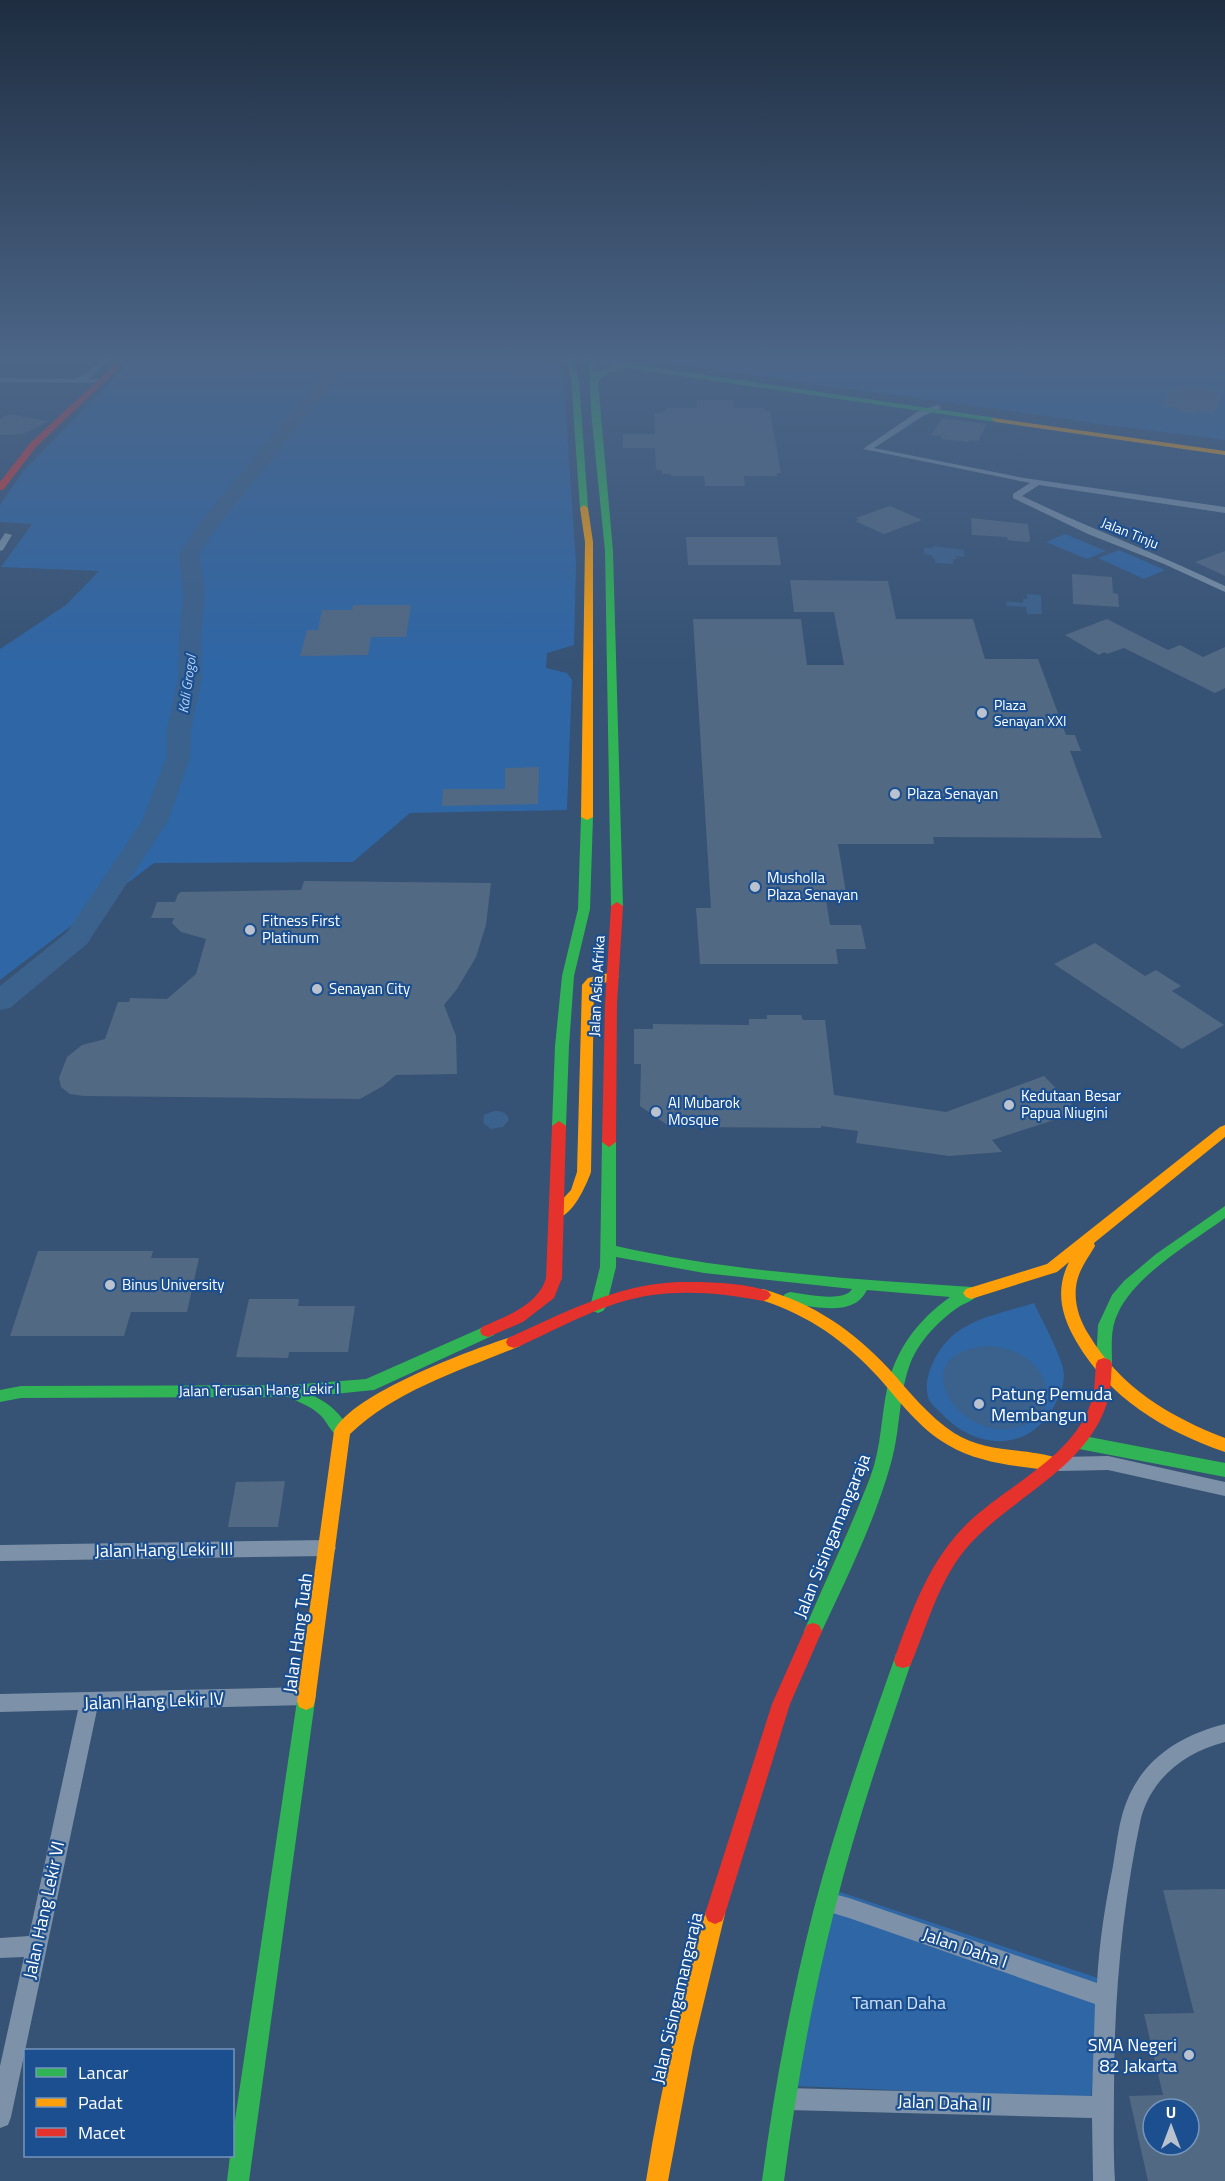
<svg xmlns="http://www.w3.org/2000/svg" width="1225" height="2181" font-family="'Titillium Web',sans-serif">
<rect width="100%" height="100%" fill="#365274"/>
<path fill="#2f66a5" d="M 134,358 L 553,358 L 563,370 L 576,563 L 574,645 L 547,653 L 546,668 L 567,673 L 572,680 L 567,810 L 410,813 L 353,862 L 154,863 L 0,980 L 0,649 L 66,605 L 99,571 L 1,567 L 32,524 L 0,522 L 0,505 L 24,470 Z
M 645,358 L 1225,358 L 1225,440 C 1186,434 1147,430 1108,425 C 954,402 799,384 645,358 Z
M 1065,534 L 1106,551 L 1087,559 L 1046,542 Z
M 1119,550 L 1165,570 L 1144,579 L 1098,558 Z
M 1034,1303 C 1041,1319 1064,1359 1064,1375 C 1064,1388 1057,1402 1050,1413 C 1022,1454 972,1447 941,1413 C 937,1409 932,1405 929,1400 C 920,1377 940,1344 957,1332 C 979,1316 1009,1311 1034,1303 Z
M 828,1888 L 1101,1979 L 1091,2098 L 794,2086 Z"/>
<path fill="#3b618d" d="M 933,546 L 964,550 L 964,557 L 956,556 L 956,559 L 953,559 L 953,564 L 935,563 L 935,558 L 932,558 L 932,555 L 924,554 L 924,548 L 933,548 Z
M 1027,594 L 1041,595 L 1042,614 L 1027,614 L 1026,607 L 1006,606 L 1007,601 L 1023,603 L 1023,599 L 1027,599 Z
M 494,1111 C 501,1111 507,1112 509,1120 L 503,1127 L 491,1129 L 483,1123 L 484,1115 Z
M 992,1346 C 1003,1348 1013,1350 1023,1356 C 1047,1370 1059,1406 1030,1422 C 966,1458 892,1349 992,1346 Z"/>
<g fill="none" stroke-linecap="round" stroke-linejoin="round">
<path fill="#3b618d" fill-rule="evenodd" d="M 337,358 L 354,358 L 213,532 L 199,555 L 205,594 L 201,637 L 202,678 L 191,729 L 190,758 L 168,821 L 87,944 L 10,1008 L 0,1010 L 0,986 L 67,932 L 142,821 L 166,758 L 167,729 L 178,678 L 179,637 L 183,594 L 179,555 L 197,526 Z"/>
</g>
<path fill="#526984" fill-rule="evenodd" d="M 1183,386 L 1216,391 L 1214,395 L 1222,396 L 1214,413 L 1197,411 L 1195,414 L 1178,411 L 1180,408 L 1162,406 L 1172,389 L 1181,390 Z
M 696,400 L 733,400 L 734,408 L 765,408 L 765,411 L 770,411 L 781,473 L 777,473 L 777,476 L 744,476 L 745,486 L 705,486 L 704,476 L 671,476 L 671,474 L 662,474 L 662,470 L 656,470 L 655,448 L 623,448 L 623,434 L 655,434 L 654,414 L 666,411 L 666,408 L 697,408 Z
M 9,414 L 49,421 L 24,434 L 0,435 L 0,419 Z
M 942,418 L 987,424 L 978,441 L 970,440 L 968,442 L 941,439 L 942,436 L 931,435 Z
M 890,506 L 922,520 L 884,534 L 855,521 L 859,520 L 856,518 Z
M 971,518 L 1028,524 L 1030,539 L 1029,542 L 1015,541 L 1008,540 L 1007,537 L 972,535 Z
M 686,537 L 777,537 L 781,565 L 688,565 Z
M 1225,551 L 1225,576 L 1195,562 Z
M 1072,574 L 1112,577 L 1113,593 L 1118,594 L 1119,607 L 1073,604 Z
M 790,580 L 888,581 L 896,619 L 973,619 L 985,659 L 1038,659 L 1066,735 L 1075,735 L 1081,751 L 1070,751 L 1102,838 L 933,837 L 934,844 L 838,844 L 846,893 L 825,893 L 830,925 L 861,925 L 866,949 L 836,949 L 838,964 L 700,964 L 696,908 L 711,908 L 693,619 L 801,619 L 807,665 L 844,665 L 834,612 L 794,612 Z
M 353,605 L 411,605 L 406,637 L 371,637 L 368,655 L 300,656 L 307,630 L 318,630 L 322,610 L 352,610 Z
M 1107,619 L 1168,650 L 1180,645 L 1203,657 L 1225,647 L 1225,688 L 1215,693 L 1124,648 L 1107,654 L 1104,652 L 1099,655 L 1065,635 Z
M 539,767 L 538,804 L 442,806 L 443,789 L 505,789 L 505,768 Z
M 304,881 L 491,883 L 486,925 L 476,957 L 457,989 L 444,1005 L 456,1036 L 457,1074 L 396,1075 L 383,1086 L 360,1099 L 84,1096 L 70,1094 L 61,1087 L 59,1078 L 67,1057 L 82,1045 L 105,1039 L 118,1002 L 129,1002 L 130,998 L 167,999 L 196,974 L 206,939 L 181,932 L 172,923 L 174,918 L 151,918 L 157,902 L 175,902 L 178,894 L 181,892 L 301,890 Z
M 1095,943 L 1145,976 L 1156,970 L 1181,986 L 1172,991 L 1224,1025 L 1182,1049 L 1054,964 Z
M 767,1015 L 801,1015 L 803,1020 L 825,1020 L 834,1095 L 946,1112 L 1044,1076 L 1079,1112 L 992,1140 L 1002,1152 L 949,1156 L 856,1143 L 858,1131 L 821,1126 L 821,1128 L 670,1127 L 640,1106 L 641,1064 L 634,1064 L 634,1029 L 653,1029 L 653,1024 L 749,1025 L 749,1019 L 767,1019 Z
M 38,1251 L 153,1251 L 151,1258 L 199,1258 L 187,1312 L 131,1312 L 124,1336 L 10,1336 Z
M 249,1299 L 299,1299 L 298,1306 L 355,1306 L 348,1352 L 289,1352 L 288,1358 L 236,1357 Z
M 285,1481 L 278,1527 L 228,1527 L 236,1482 Z
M 1225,1889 L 1225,2181 L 1148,2181 L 1129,2096 L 1163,2095 L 1144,2014 L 1194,2013 L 1163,1890 ZM 1153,2109 L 1189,2109 L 1189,2145 L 1153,2145 Z"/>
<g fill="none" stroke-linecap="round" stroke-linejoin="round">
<path fill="#7d92a8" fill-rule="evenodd" d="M 103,358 L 111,358 L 91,378 L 86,379 L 106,379 L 107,381 L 103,383 L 0,382 L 0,378 L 75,379 L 86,374 Z
M 937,405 L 941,407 L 940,409 L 923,416 L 874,448 L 1024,478 L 1225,507 L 1225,513 L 1039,485 L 1022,496 C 1089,528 1158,554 1225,586 L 1225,592 L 1164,564 L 1088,534 L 1013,498 L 1013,494 L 1030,483 L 863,449 L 917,412 Z
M 5,533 L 12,535 L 3,550 L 0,551 L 0,541 Z
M 1108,1456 L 1225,1482 L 1225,1496 L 1108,1470 L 1059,1471 L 1053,1469 L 1051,1464 L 1053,1459 L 1059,1457 Z
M 327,1540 L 333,1543 L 336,1548 L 333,1553 L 327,1556 L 0,1561 L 0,1545 Z
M 307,1687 L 314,1690 L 316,1696 L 314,1702 L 307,1705 L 97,1710 L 11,2117 L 8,2125 L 0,2128 L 0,2066 L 24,1957 L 0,1958 L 0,1938 L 29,1936 L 78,1710 L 0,1712 L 0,1694 Z
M 1225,1724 L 1225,1742 C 1186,1752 1152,1777 1141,1818 C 1122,1907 1114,1999 1114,2090 C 1114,2120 1113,2151 1115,2181 L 1093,2181 L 1092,2118 L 787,2110 L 779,2107 L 776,2099 L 779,2091 L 787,2088 L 1092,2096 L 1095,2004 L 849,1918 L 819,1909 L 816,1902 L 819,1895 L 826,1892 L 849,1898 L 1097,1983 C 1099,1944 1105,1905 1113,1866 C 1116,1848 1118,1829 1123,1812 C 1138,1762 1177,1736 1225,1724 Z"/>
<path fill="#30b455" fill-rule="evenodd" d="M 566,358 L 573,358 L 579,379 L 588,508 L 584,511 L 580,508 L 571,379 Z
M 589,358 L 996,418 L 1000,420 L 996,422 L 626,368 L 607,373 L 598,382 L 613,551 L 623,906 L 617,910 L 611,906 L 605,551 L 591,411 ZM 597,364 L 615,366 L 601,369 L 597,374 Z
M 587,814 L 593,817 L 590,909 L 574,976 L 569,1046 L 566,1126 L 559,1131 L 552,1126 L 555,1046 L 562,976 L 578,909 L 581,817 Z
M 609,1137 L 616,1142 L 616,1246 C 732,1272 853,1279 972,1287 L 977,1289 L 980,1293 C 976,1300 964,1303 957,1308 C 939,1321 922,1338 912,1359 C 898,1392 901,1429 891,1463 C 875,1521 845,1582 819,1637 L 813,1639 L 807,1637 L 804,1631 C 826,1579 851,1528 871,1475 C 881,1447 881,1418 887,1389 C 895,1350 918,1320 950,1297 L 867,1290 C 853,1318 816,1306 790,1304 L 785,1302 L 782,1298 L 785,1294 L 790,1292 C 805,1294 844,1303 852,1289 L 704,1273 L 616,1257 L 616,1267 L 606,1307 L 603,1311 L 598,1313 L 593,1311 L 590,1307 L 600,1267 L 602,1142 Z
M 1225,1206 L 1225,1218 C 1191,1243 1135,1275 1118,1313 C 1110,1329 1112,1347 1112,1364 L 1110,1368 L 1104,1370 L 1098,1368 L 1096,1364 L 1098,1325 L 1112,1295 L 1124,1281 L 1156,1254 Z
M 488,1325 L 494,1327 L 496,1331 L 494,1335 L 374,1390 L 314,1396 C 330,1404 342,1415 350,1431 L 348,1436 C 332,1441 329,1422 319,1414 C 312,1407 298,1402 289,1397 L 21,1398 L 0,1402 L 0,1390 L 21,1386 L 291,1385 L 366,1379 Z
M 1079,1435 L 1225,1463 L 1225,1477 L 1079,1449 L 1073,1447 L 1071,1442 L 1073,1437 Z
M 903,1652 L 910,1654 L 912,1660 C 884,1742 856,1824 835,1908 C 812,1998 796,2089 784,2181 L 762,2181 C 774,2089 791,1998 814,1908 C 836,1824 865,1742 894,1660 L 896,1654 Z
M 306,1692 L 313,1695 L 315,1701 L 249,2181 L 227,2181 L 230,2156 L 232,2156 L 232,2140 L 297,1701 L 299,1695 Z"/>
<path fill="#ff9f0a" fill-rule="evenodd" d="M 993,418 L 1225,451 L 1225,455 L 996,422 L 992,420 Z
M 584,505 L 588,508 L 593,542 L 593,817 L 587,820 L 581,817 L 585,542 L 580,508 Z
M 613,972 L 619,976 L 617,979 L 594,986 L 591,1172 C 586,1186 570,1223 551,1218 L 549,1214 L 571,1190 L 577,1172 L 582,985 L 588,978 Z
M 1225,1125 L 1225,1137 L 1094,1243 L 1095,1246 C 1087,1260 1078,1270 1076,1287 C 1074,1304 1080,1321 1089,1335 C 1120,1387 1170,1417 1225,1438 L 1225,1452 C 1164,1431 1109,1398 1076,1341 C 1061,1315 1055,1290 1069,1262 L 1057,1272 L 971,1299 L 966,1297 L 963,1293 L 966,1289 L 1047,1264 L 1220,1127 Z
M 763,1289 C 814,1304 853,1330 889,1369 C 909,1391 928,1416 954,1433 C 987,1454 1025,1447 1060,1459 L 1062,1464 L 1060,1469 L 1054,1471 C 1018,1466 980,1464 948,1445 C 920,1429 900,1402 879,1378 C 843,1339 808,1315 758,1299 L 755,1295 L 758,1291 Z
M 514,1336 L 520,1338 L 522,1342 L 520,1346 C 460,1371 398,1389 350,1434 L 315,1701 L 313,1707 L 306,1710 L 299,1707 L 297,1701 L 334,1431 C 353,1393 473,1349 514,1336 Z
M 715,1904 L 722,1907 L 725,1914 L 693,2047 L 668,2181 L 646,2181 C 660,2091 681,2002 705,1914 L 708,1907 Z"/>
<path fill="#e5322d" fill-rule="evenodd" d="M 122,358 L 130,358 L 36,447 L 3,490 L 0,490 L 0,482 L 30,443 Z
M 617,902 L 623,906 L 617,1004 L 616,1142 L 609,1147 L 602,1142 L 605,1004 L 611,906 Z
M 559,1121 L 566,1126 L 562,1278 L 554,1298 L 523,1322 L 488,1337 L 482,1335 L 480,1331 L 482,1327 C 507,1316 538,1305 546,1278 L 552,1126 Z
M 679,1282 C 708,1282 740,1282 768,1291 L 771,1295 L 768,1299 L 763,1301 C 727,1294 689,1290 653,1295 C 606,1301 562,1327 520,1346 L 514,1348 L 508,1346 L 506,1342 L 508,1338 C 564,1313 617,1284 679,1282 Z
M 1104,1358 L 1110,1360 L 1112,1364 C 1111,1374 1111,1386 1109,1396 C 1091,1469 1008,1497 964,1551 C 937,1585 927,1627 910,1666 L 903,1668 L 896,1666 L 894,1660 C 910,1615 927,1567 960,1531 C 1001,1486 1077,1459 1093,1396 C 1095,1386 1095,1374 1096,1364 L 1098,1360 Z
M 813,1623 L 819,1625 L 822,1631 L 790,1704 L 725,1914 L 722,1921 L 715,1924 L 708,1921 L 705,1914 L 772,1704 L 807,1625 Z"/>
</g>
<linearGradient id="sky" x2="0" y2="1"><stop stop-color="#1e2d40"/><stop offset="0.54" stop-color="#4c6688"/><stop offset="1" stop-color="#4c6688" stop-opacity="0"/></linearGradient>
<rect width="1225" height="663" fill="url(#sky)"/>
<g fill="#b9c2ce" stroke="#1b4f8f" stroke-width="2">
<circle cx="982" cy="713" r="6"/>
<circle cx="895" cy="794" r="6"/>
<circle cx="755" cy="887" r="6"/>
<circle cx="250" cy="930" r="6"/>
<circle cx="317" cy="989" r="6"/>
<circle cx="1009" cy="1105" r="6"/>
<circle cx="656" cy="1112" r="6"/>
<circle cx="110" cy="1285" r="6"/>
<circle cx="979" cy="1404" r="6"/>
<circle cx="1189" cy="2055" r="6"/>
</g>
<g text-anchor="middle" stroke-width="4.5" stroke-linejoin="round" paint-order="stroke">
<g font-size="14" fill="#fff" stroke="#1b4f8f">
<text transform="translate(1130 533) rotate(22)" y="5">Jalan Tinju</text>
</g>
<g font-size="14" font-style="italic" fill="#b5d3f5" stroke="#1b4f8f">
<text transform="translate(187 684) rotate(-82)" y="5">Kali Grogol</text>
</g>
<g font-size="14" fill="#fff" stroke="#1b4f8f" text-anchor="start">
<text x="994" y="710">Plaza<tspan x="994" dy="16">Senayan XXI</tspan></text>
</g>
<g font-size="15" fill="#fff" stroke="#1b4f8f" text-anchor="start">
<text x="907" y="799">Plaza Senayan</text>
<text x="767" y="883">Musholla<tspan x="767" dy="17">Plaza Senayan</tspan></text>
<text x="262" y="926">Fitness First<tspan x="262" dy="17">Platinum</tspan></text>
<text x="329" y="994">Senayan City</text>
<text x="1021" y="1101">Kedutaan Besar<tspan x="1021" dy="17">Papua Niugini</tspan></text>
<text x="668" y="1108">Al Mubarok<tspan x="668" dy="17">Mosque</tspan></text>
<text x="122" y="1290">Binus University</text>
</g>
<g font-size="15" fill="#fff" stroke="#1b4f8f">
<text transform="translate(597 986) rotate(-87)" y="5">Jalan Asia Afrika</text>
<text transform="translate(259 1390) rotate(-1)" y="5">Jalan Terusan Hang Lekir I</text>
</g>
<g font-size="18" fill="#fff" stroke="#1b4f8f" text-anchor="start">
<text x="991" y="1400">Patung Pemuda<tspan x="991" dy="21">Membangun</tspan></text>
<text x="1177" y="2051" text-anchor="end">SMA Negeri<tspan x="1177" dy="21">82 Jakarta</tspan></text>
</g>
<g font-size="18" fill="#fff" stroke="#1b4f8f">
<text transform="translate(832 1536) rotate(-68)" y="6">Jalan Sisingamangaraja</text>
<text transform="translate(164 1550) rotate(-1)" y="6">Jalan Hang Lekir III</text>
<text transform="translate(298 1633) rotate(-82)" y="6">Jalan Hang Tuah</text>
<text transform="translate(154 1701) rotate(-2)" y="6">Jalan Hang Lekir IV</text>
<text transform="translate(44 1910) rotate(-78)" y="6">Jalan Hang Lekir VI</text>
<text transform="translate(965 1948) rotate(19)" y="6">Jalan Daha I</text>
<text transform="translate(677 1998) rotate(-77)" y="6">Jalan Sisingamangaraja</text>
<text transform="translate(944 2103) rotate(2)" y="6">Jalan Daha II</text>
</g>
<g font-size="18" fill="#cfe3fa" stroke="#1b4f8f">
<text x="899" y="2009">Taman Daha</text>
</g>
</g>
<rect x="24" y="2049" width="210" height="108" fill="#1b4f8f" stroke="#7695bc" stroke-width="1.5"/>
<rect x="36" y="2068" width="30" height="9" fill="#30b455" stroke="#7695bc" stroke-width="1.5"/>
<text x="78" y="2079" font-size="18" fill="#ffffff">Lancar</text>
<rect x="36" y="2098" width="30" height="9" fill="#ff9f0a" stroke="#7695bc" stroke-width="1.5"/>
<text x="78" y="2109" font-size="18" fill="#ffffff">Padat</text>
<rect x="36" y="2128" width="30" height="9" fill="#e5322d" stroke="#7695bc" stroke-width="1.5"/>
<text x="78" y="2139" font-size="18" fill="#ffffff">Macet</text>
<g transform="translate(1171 2127)"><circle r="28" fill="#1b4f8f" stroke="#7695bc" stroke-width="1.5"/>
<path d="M0-4.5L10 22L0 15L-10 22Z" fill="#b9c2ce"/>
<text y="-9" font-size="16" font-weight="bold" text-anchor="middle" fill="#ffffff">U</text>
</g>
</svg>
